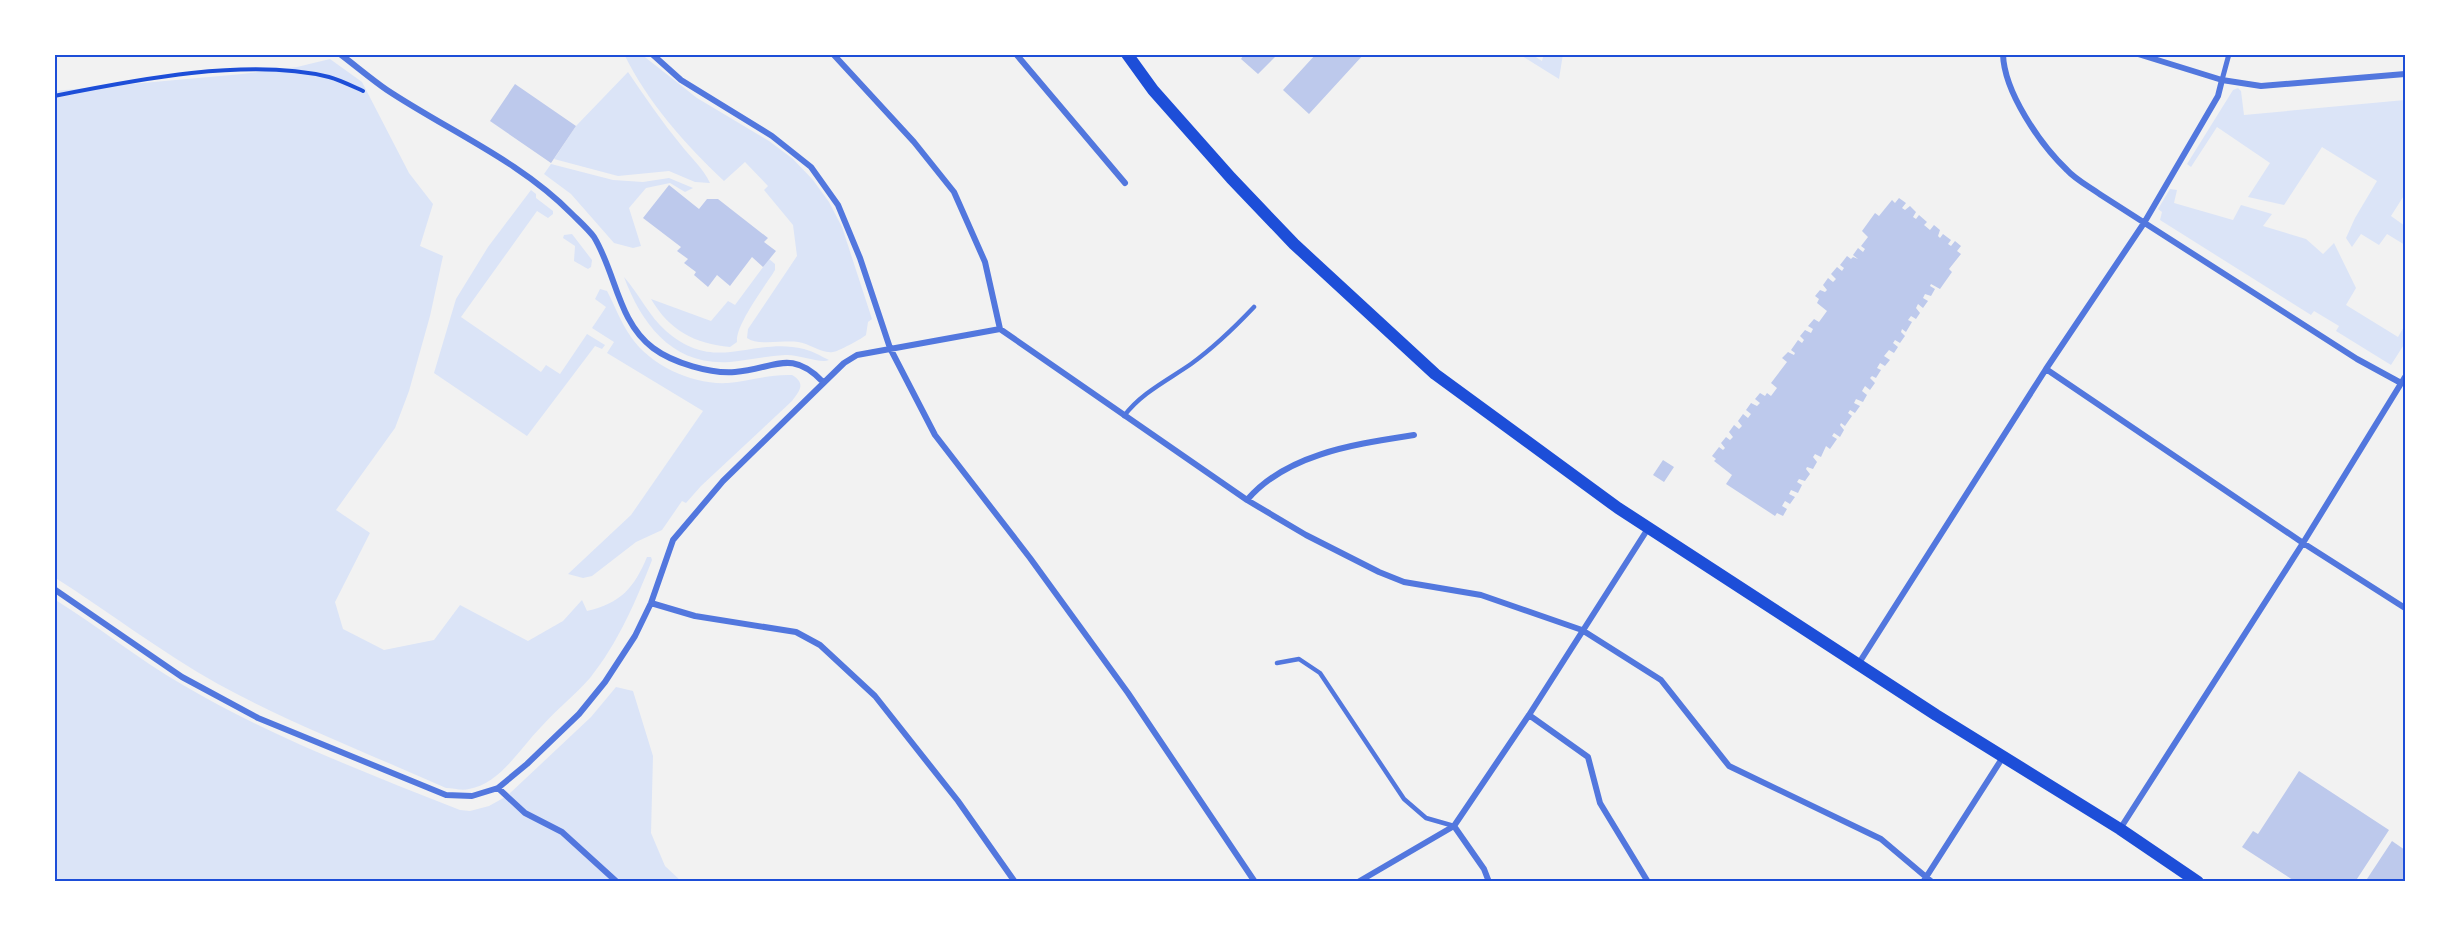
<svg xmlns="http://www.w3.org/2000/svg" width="2459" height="936" font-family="'PT Sans Narrow',sans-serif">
<rect width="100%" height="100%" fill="#f2f2f2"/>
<path fill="#dbe4f7" d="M 624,54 L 641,54 L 697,98 L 769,141 L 793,159 L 813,180 L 829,202 L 842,227 L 872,319 L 868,322 L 866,335 C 863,338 837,352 833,352 C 822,354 809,343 798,342 C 783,340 758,346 747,338 L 748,329 L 797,256 L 793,225 L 764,190 L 768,186 L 745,162 L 724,181 C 685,144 648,103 624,54 Z
M 1519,54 L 1531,54 L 1542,61 L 1544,54 L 1563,54 L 1559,79 Z
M 330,59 L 362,82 L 409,173 L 433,204 L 420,246 L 443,256 L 430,316 L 409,391 L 395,428 L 336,510 L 370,533 L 335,602 L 343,629 L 384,650 L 434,640 L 460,605 L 528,641 L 563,621 L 582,600 L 587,611 C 621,603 634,588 647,557 L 651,557 L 652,560 C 636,601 618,643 590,678 C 575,695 556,710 541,727 C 520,748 501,783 469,789 C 462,791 453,788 446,788 C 370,754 291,724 218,684 C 161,652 109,612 54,577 L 54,91 L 242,74 L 297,67 Z
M 628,72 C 645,97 662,122 681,145 C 691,158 703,168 710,183 L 695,182 L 669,171 L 618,176 L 554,159 L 576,126 Z
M 2238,88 L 2241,91 L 2244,115 L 2405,100 L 2405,194 L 2391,216 L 2405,226 L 2405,245 L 2387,234 L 2379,245 L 2361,234 L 2352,247 L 2346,238 L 2355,218 L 2377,181 L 2322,147 L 2284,205 L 2248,197 L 2270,163 L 2217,127 L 2191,167 L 2187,164 L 2233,90 Z
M 551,164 L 613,180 L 643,182 L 669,178 L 693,188 L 685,192 L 670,183 L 646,188 L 629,208 L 641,246 L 633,248 L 614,243 L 571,194 L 544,174 Z
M 2170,189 L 2177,190 L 2174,203 L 2233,220 L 2241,205 L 2272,214 L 2263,226 L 2306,239 L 2323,254 L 2334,243 L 2356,288 L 2346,305 L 2398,337 L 2405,325 L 2405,343 L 2391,365 L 2336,331 L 2339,326 L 2314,311 L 2311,315 L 2160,220 L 2162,212 L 2158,209 Z
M 531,190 L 536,194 L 536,198 L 553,211 L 553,214 L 548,218 L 537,211 L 461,317 L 541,372 L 546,365 L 560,374 L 587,334 L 605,345 L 602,349 L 595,346 L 527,436 L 434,373 L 456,299 L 488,247 Z
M 572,234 L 592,260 L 591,267 L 588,269 L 574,261 L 575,246 L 563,238 L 564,235 Z
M 769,259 L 775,264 L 775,270 C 766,285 735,325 737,342 L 730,347 C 695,344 669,330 651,299 L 711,321 L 728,301 L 735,305 Z
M 624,277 C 639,294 649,316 666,331 C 716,375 753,336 804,349 C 812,351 821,356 829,360 C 820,364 799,354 785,355 C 766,356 748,360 730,362 C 673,366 642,325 624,277 Z
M 600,289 L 607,291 C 615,306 621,323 631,337 C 651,366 693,385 728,383 C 749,381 770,374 792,375 C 806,383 800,391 792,401 L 701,486 L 686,503 L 682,501 L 662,530 L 636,542 L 592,576 L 583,578 L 568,574 L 631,515 L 703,411 L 607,353 L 614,342 L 592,328 L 606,307 L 595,299 Z
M 54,599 C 98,626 138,659 183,685 C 270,736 366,773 460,810 L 470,811 L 489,806 L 507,796 L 591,717 L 616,687 L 633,691 L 653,756 L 651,833 L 665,866 L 682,882 L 54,882 Z"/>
<path fill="#bdc9ec" d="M 1241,54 L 1278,54 L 1258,74 L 1241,59 L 1243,56 Z
M 1316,54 L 1364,54 L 1309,114 L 1283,90 Z
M 515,84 L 576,126 L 551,163 L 490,121 Z
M 669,185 L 699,209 L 707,199 L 718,199 L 768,238 L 764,242 L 776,251 L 763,267 L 752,257 L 730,286 L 717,275 L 708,287 L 694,275 L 696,272 L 684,263 L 688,259 L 677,251 L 681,247 L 643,218 Z
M 1899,198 L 1906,203 L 1902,208 L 1905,210 L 1910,206 L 1916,212 L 1913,217 L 1916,219 L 1919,215 L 1927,222 L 1924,225 L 1930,230 L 1934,225 L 1940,230 L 1938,236 L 1940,238 L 1943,234 L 1951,240 L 1948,244 L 1951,246 L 1955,241 L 1961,246 L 1957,251 L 1961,254 L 1949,269 L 1952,272 L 1940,289 L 1931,284 L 1930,286 L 1935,289 L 1931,296 L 1925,294 L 1923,298 L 1928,301 L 1923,308 L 1918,304 L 1916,308 L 1920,313 L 1916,319 L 1911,316 L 1908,320 L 1912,322 L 1906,332 L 1902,329 L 1901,332 L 1905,336 L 1900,343 L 1895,340 L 1893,343 L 1898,347 L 1894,353 L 1889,350 L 1884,356 L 1890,360 L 1885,366 L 1880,363 L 1877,368 L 1881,370 L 1876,378 L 1872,376 L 1870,378 L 1875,383 L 1870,390 L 1865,386 L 1862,391 L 1867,395 L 1863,402 L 1856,399 L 1854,403 L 1860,406 L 1855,413 L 1850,410 L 1848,413 L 1852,416 L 1845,426 L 1841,423 L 1840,425 L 1844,430 L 1840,437 L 1834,433 L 1832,436 L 1837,439 L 1830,449 L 1826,446 L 1821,457 L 1815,454 L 1813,457 L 1817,462 L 1813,469 L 1807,467 L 1806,469 L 1810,474 L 1805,481 L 1799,479 L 1797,482 L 1802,485 L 1798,493 L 1791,490 L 1789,494 L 1795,497 L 1790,504 L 1785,501 L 1782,506 L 1787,509 L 1783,516 L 1777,513 L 1775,516 L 1726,484 L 1732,475 L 1714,461 L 1716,459 L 1712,456 L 1719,447 L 1723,450 L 1725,448 L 1721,443 L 1726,437 L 1730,440 L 1733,437 L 1729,432 L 1734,425 L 1739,429 L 1742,426 L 1738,421 L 1743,414 L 1748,418 L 1751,414 L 1746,410 L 1751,403 L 1757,406 L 1760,403 L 1755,399 L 1760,393 L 1765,396 L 1767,393 L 1771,396 L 1777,388 L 1771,383 L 1787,362 L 1782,358 L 1788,352 L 1794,355 L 1795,353 L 1791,350 L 1798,340 L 1802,343 L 1804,340 L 1800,336 L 1805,330 L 1811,333 L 1813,329 L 1808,326 L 1814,319 L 1819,322 L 1827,311 L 1817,303 L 1819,299 L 1815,296 L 1820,290 L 1825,292 L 1827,290 L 1823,285 L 1828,278 L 1833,282 L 1836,279 L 1831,274 L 1837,267 L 1842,271 L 1844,268 L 1840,265 L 1847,256 L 1851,259 L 1853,257 L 1858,259 L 1853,255 L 1858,248 L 1863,252 L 1865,249 L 1861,246 L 1868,237 L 1862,231 L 1875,213 L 1879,216 L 1892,200 L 1895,203 Z
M 1663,460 L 1674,467 L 1664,482 L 1653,475 Z
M 2299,771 L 2389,830 L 2355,882 L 2296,882 L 2242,847 L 2253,831 L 2258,834 Z
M 2392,841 L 2405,850 L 2405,882 L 2365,882 Z"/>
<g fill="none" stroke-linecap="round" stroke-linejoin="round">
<path stroke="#1d4ed8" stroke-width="4" d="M 54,96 C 134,80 249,57 329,77 C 340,80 352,86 363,91"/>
<path stroke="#5277de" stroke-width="4.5" d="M 1124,416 C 1141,393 1168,380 1191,364 C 1213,348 1235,327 1254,307
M 1277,663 L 1299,659 L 1320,673 L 1404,799 L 1426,818 L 1454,826"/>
<path stroke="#5277de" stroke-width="5" d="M 2222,80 L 2229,54"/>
<path stroke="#5277de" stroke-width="6" d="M 340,54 C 356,66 371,79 387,90 C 449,131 520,161 572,214 C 579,221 588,229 594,237 C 616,273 618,322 653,348 C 673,363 711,374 735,372 C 774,369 791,348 823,382
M 652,54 L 681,80 L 772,136 L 811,167 L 838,205 L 860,258 L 890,348 L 935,435 L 1030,558 L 1128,693 L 1255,882
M 833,54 L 914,142 L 954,192 L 985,262 L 1000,329
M 1016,54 L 1125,183
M 2003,54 C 2004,92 2040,144 2067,170 C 2076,180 2090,187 2101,195 L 2357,359 L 2401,383
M 2138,54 L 2222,80 L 2261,86 L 2405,74
M 2046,369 L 2303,543 L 2405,608
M 1247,500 C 1287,453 1357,444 1414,435
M 54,589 L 182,677 L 258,718 L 446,795 L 472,796 L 498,788 L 527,764 L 579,714 L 605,682 L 635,636 L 651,603 L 673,540 L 723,481 L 844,363 L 857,355 L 1000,329 L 1247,500 L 1306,535 L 1379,572 L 1404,582 L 1481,595 L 1582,630 L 1661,680 L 1729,766 L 1881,839 L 1932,882
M 651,603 L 695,616 L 796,632 L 820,645 L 875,696 L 958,801 L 1015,882
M 1859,663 L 2046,369 L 2144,223 L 2218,96 L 2222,80
M 1529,715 L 1588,757 L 1600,803 L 1648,882
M 498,788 L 525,813 L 562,832 L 617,882
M 1454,826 L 1484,869 L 1489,882
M 2120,829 L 2303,543 L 2405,377
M 1358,882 L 1454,826 L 1529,715 L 1649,527
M 1923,882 L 2003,757"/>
<path stroke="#1d4ed8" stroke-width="12" d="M 1127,54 L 1153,90 L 1231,178 L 1294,244 L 1435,374 L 1618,508 L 1936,715 L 2120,829 L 2198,882"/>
</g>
<rect width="2459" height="936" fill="none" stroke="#ffffff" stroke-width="111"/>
<rect x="56" y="56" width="2348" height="824" fill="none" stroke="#1d4ed8" stroke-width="2"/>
</svg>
